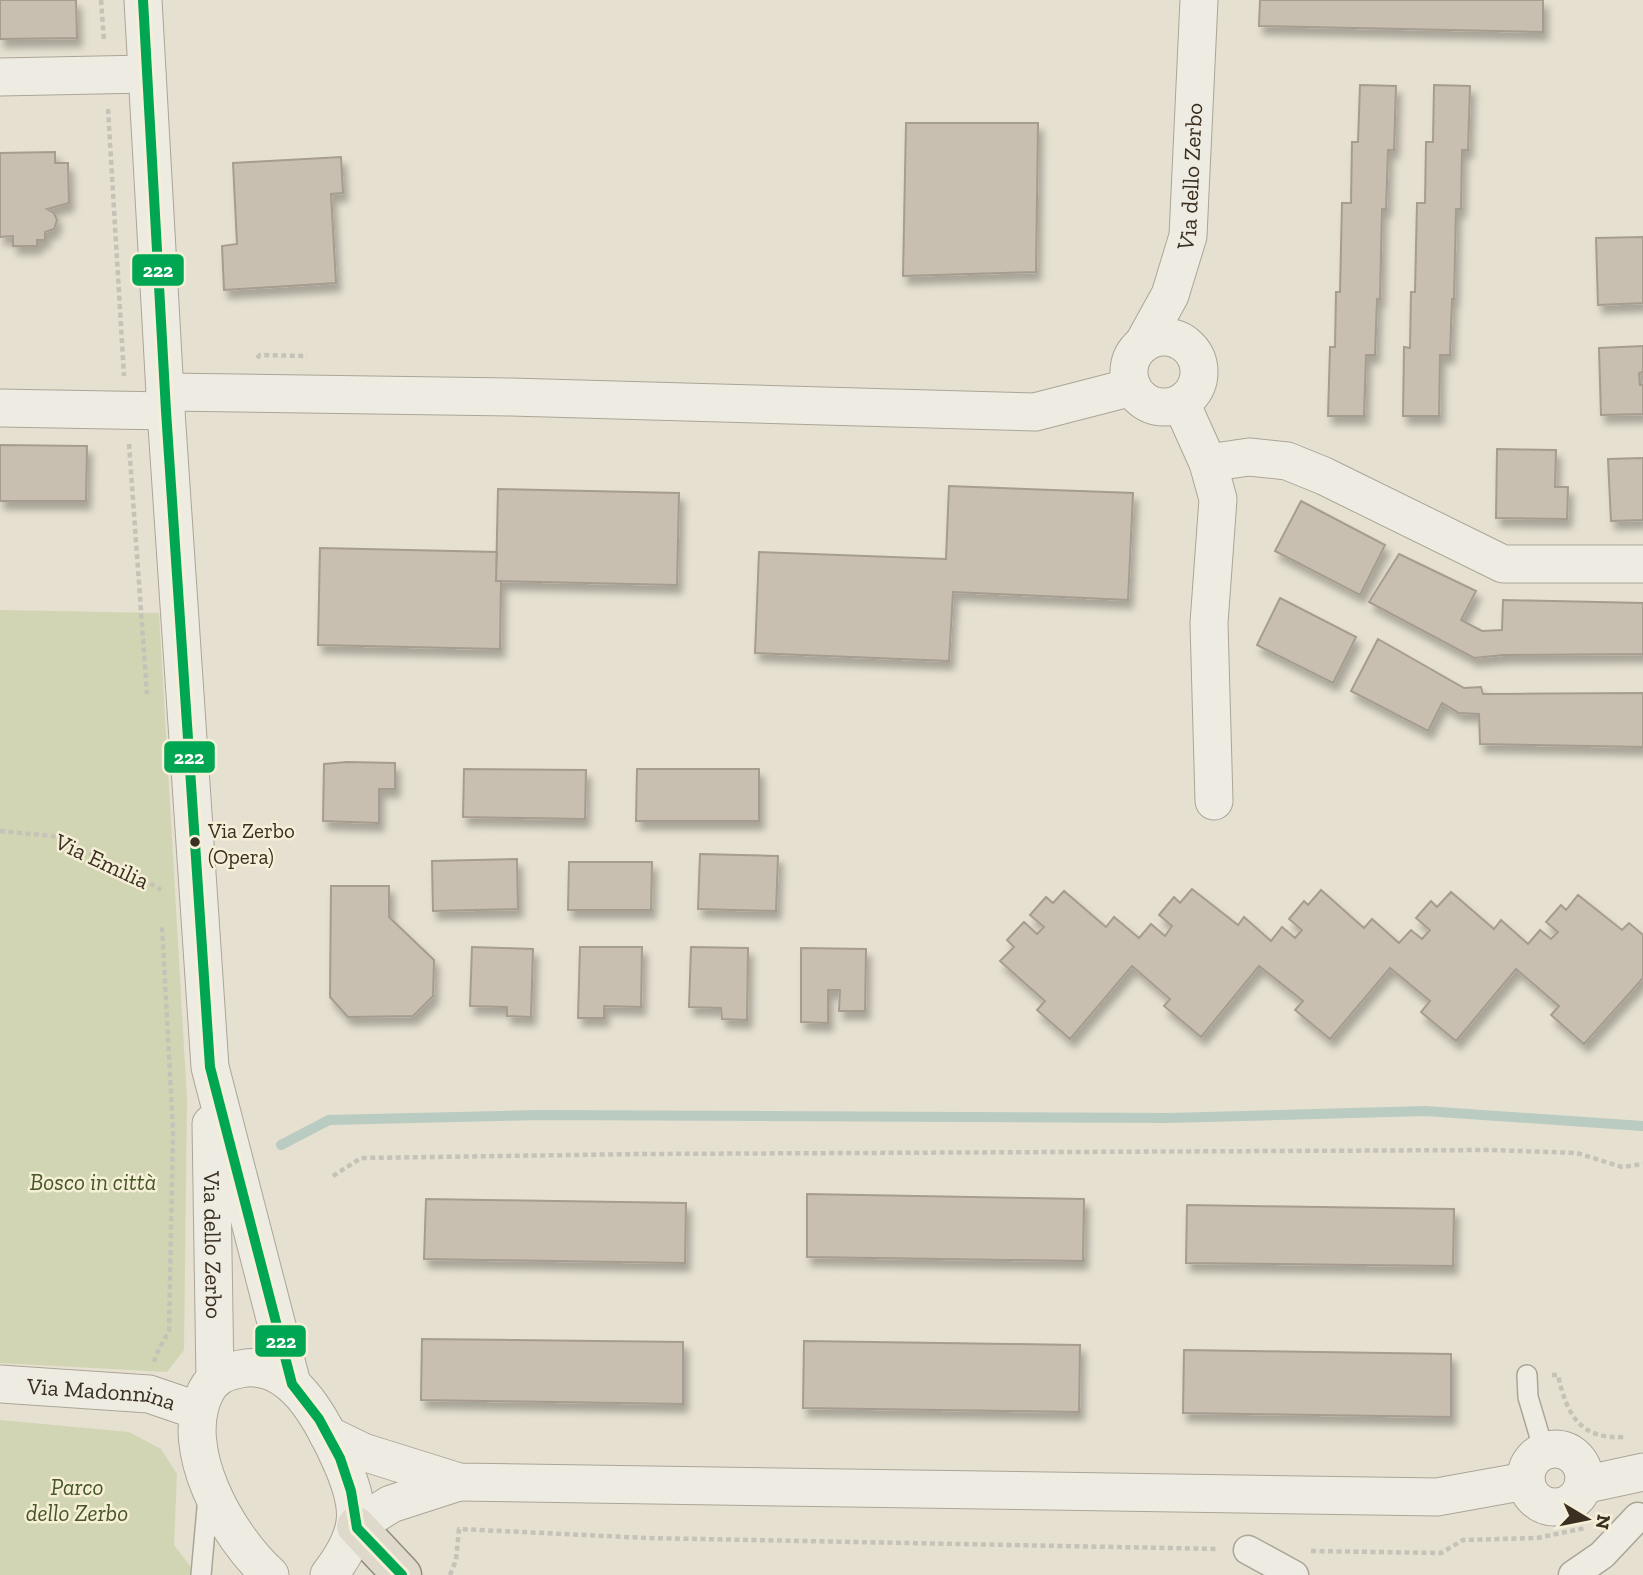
<svg xmlns="http://www.w3.org/2000/svg" width="1643" height="1575" font-family="'Zilla Slab',serif">
<defs>
<filter id="shadow"><feDropShadow dx="4.5" dy="8" stdDeviation="3.5" flood-color="#0004"/></filter>
</defs>
<rect width="100%" height="100%" fill="#e5e0d0"/>
<path fill="#d2d5b3" d="M 0,610 L 159,613 L 187,1099 L 184,1350 L 167,1372 L 0,1363 Z
M 0,1420 L 129,1432 L 161,1449 L 177,1474 L 174,1545 L 197,1575 L 0,1575 Z"/>
<g fill="none" stroke-linecap="round" stroke-linejoin="round">
<path stroke="#bacbc2" stroke-width="10" d="M 281,1145 L 329,1120 L 540,1115 L 1168,1118 L 1425,1111 L 1643,1126"/>
</g>
<path fill="#c9bfb1" stroke="#a69c8f" stroke-width="2" filter="url(#shadow)" d="M 0,0 L 76,0 L 77,38 L 0,39 Z
M 1260,0 L 1543,0 L 1543,32 L 1259,26 Z
M 1360,85 L 1396,86 L 1394,150 L 1388,150 L 1386,209 L 1382,209 L 1380,299 L 1377,299 L 1375,355 L 1366,355 L 1364,416 L 1328,416 L 1330,347 L 1335,347 L 1336,292 L 1340,292 L 1342,203 L 1351,203 L 1352,142 L 1358,142 Z
M 1434,85 L 1470,86 L 1468,150 L 1462,150 L 1461,209 L 1456,209 L 1454,299 L 1452,299 L 1450,355 L 1440,355 L 1439,416 L 1403,416 L 1404,347 L 1410,348 L 1411,292 L 1415,292 L 1417,203 L 1425,203 L 1426,142 L 1433,142 Z
M 906,123 L 1038,123 L 1036,272 L 903,276 Z
M 55,152 L 55,163 L 68,163 L 69,203 L 47,209 L 54,213 L 57,220 L 54,229 L 45,232 L 45,240 L 37,240 L 37,246 L 13,246 L 13,236 L 0,237 L 0,153 Z
M 341,157 L 343,193 L 331,194 L 336,283 L 224,290 L 222,246 L 237,244 L 233,163 Z
M 1643,237 L 1643,303 L 1598,305 L 1596,238 Z
M 1643,346 L 1643,372 L 1639,373 L 1640,385 L 1643,385 L 1643,414 L 1601,415 L 1599,348 Z
M 0,445 L 87,446 L 86,501 L 0,501 Z
M 1497,449 L 1556,450 L 1555,487 L 1568,487 L 1567,519 L 1496,518 Z
M 1643,458 L 1643,520 L 1611,521 L 1608,459 Z
M 949,486 L 1133,493 L 1128,600 L 953,592 L 949,661 L 755,653 L 759,552 L 946,559 Z
M 498,489 L 679,493 L 677,585 L 496,581 Z
M 1301,501 L 1385,545 L 1360,595 L 1275,551 Z
M 320,548 L 497,552 L 496,581 L 501,581 L 500,649 L 318,645 Z
M 1399,554 L 1476,591 L 1461,620 L 1482,631 L 1502,630 L 1503,600 L 1643,603 L 1643,654 L 1503,655 L 1474,658 L 1369,602 Z
M 1280,598 L 1356,637 L 1333,683 L 1257,645 Z
M 1378,639 L 1464,688 L 1481,687 L 1483,694 L 1643,693 L 1643,747 L 1480,744 L 1479,714 L 1459,713 L 1442,703 L 1428,731 L 1351,691 Z
M 347,762 L 395,763 L 395,789 L 379,789 L 379,823 L 323,821 L 324,764 Z
M 464,769 L 586,770 L 585,819 L 463,817 Z
M 637,769 L 759,769 L 759,821 L 636,821 Z
M 700,854 L 778,856 L 776,911 L 698,909 Z
M 517,859 L 518,909 L 433,911 L 432,861 Z
M 569,862 L 652,862 L 651,910 L 568,910 Z
M 331,886 L 389,886 L 389,917 L 434,960 L 433,996 L 413,1016 L 348,1017 L 330,997 Z
M 1192,889 L 1238,925 L 1244,917 L 1271,941 L 1282,927 L 1295,938 L 1302,930 L 1289,919 L 1304,901 L 1308,905 L 1321,890 L 1364,928 L 1372,919 L 1399,943 L 1411,930 L 1422,939 L 1430,930 L 1416,918 L 1431,901 L 1437,907 L 1451,892 L 1494,929 L 1501,920 L 1528,944 L 1540,930 L 1551,939 L 1558,932 L 1546,922 L 1561,905 L 1566,910 L 1578,895 L 1622,930 L 1629,923 L 1643,935 L 1643,978 L 1584,1044 L 1551,1015 L 1559,1006 L 1516,969 L 1456,1041 L 1421,1012 L 1430,1001 L 1390,968 L 1330,1039 L 1295,1010 L 1303,1001 L 1259,966 L 1201,1037 L 1164,1006 L 1170,999 L 1132,966 L 1070,1039 L 1037,1010 L 1045,1001 L 1000,961 L 1014,947 L 1007,940 L 1024,922 L 1037,934 L 1044,927 L 1030,915 L 1046,897 L 1053,903 L 1064,891 L 1106,927 L 1114,917 L 1139,938 L 1151,924 L 1165,936 L 1172,926 L 1159,915 L 1174,897 L 1180,903 Z
M 472,947 L 533,949 L 531,1017 L 507,1016 L 507,1007 L 470,1006 Z
M 580,947 L 642,947 L 641,1007 L 604,1006 L 604,1018 L 578,1018 Z
M 691,947 L 748,948 L 747,1020 L 722,1019 L 721,1008 L 689,1007 Z
M 801,948 L 866,949 L 865,1011 L 839,1011 L 840,990 L 828,990 L 828,1023 L 801,1022 Z
M 807,1194 L 1084,1199 L 1083,1261 L 807,1257 Z
M 426,1199 L 686,1203 L 685,1263 L 424,1259 Z
M 1187,1205 L 1454,1209 L 1453,1266 L 1186,1263 Z
M 422,1339 L 683,1342 L 683,1404 L 421,1400 Z
M 804,1341 L 1080,1345 L 1079,1412 L 803,1408 Z
M 1184,1350 L 1451,1354 L 1451,1417 L 1183,1413 Z"/>
<g fill="none" stroke-linecap="round" stroke-linejoin="round">
<defs>
<path id="service" d="M 1527,1375 L 1528,1397 L 1544,1451
M 201,1575 L 208,1497"/>
<path id="pedestrian" d="M 1248,1550 L 1294,1575
M 1573,1575 L 1602,1555 L 1638,1517"/>
<g id="minor">
<path d="M 143,0 L 166,411 L 210,1067 L 292,1384"/>
<path d="M 0,77 L 147,74"/>
<circle cx="1164" cy="372" r="35"/>
<path id="s1" d="M 1143,344 L 1170,295 L 1188,236 L 1199,0"/>
<path d="M 165,392 L 511,397 L 1035,412 L 1132,387"/>
<path d="M 1181,403 L 1208,463 L 1218,499 L 1209,623 L 1214,801"/>
<path d="M 0,408 L 166,411"/>
<path d="M 1208,463 L 1249,457 L 1287,461 L 1324,476 L 1503,564 L 1643,564"/>
<path id="s2" d="M 211,1124 L 215,1379"/>
<path id="s3" d="M 0,1384 L 149,1394 L 199,1411"/>
<path d="M 328,1435 L 363,1452 L 459,1482 L 1437,1497 L 1526,1481"/>
<circle cx="1555" cy="1478" r="29"/>
<path d="M 1583,1485 L 1643,1472"/>
<path d="M 356,1526 L 391,1504 L 459,1482"/>
<path d="M 270,1575 C 228,1537 176,1448 206,1391 C 214,1376 225,1372 240,1369 C 291,1358 322,1420 339,1457 C 362,1507 363,1531 329,1575"/>
</g>
<path id="trunk" d="M 356,1526 L 402,1575"/>
</defs>
<use href="#service" stroke="#aba598" stroke-width="22"/>
<use href="#pedestrian" stroke="#aba598" stroke-width="31"/>
<use href="#minor" stroke="#aba598" stroke-width="39"/>
<use href="#trunk" stroke="#908b7f" stroke-width="41"/>
<path stroke="#c6c2b8" stroke-width="4.5" stroke-dasharray="5 3.5" stroke-linecap="butt" d="M 101,0 L 104,41
M 108,109 L 124,376
M 257,358 L 260,355 L 307,356
M 129,444 L 147,694
M 0,831 L 52,836 L 135,874 L 161,890
M 333,1176 L 361,1158 L 642,1154 L 1491,1150 L 1577,1153 L 1622,1167 L 1643,1164
M 154,1362 L 156,1355 L 169,1331 L 173,1130 L 162,926
M 1552,1375 L 1558,1375 C 1567,1415 1580,1440 1625,1437
M 1311,1551 L 1441,1553 L 1463,1540 L 1537,1538 L 1585,1528
M 450,1575 L 456,1560 L 459,1529 L 647,1538 L 1219,1549"/>
<use href="#service" stroke="#eeebe2" stroke-width="19"/>
<use href="#pedestrian" stroke="#eeebe2" stroke-width="28"/>
<use href="#minor" stroke="#eeebe2" stroke-width="37"/>
<use href="#trunk" stroke="#ded9ca" stroke-width="38"/>
<defs>
<path id="bus-1" d="M 143,0 L 166,411 L 210,1067 L 292,1384 L 319,1419 L 340,1458 L 351,1491 L 357,1528 L 402,1575"/>
</defs>
<use href="#bus-1" stroke="#f5efd7" stroke-width="16"/>
<use href="#bus-1" stroke="#00a651" stroke-width="10"/>
</g>
<circle fill="#3a2f20" stroke="#f5efd7" stroke-width="2.5" cx="195" cy="842" r="6"/>
<g text-anchor="middle" stroke-width="5" stroke-linejoin="round" paint-order="stroke">
<g font-size="21" fill="#3a2f20" stroke="#f5efd7" text-anchor="start">
<text x="208" y="838">Via Zerbo<tspan x="208" dy="26">(Opera)</tspan></text>
</g>
<g font-size="23" fill="#3a2f20" stroke="#f5efd7">
<text dy="8" stroke="none"><textPath href="#s1" startOffset="177">Via dello Zerbo</textPath></text>
<text transform="translate(102 861) rotate(25)" y="8">Via Emilia</text>
<text dy="8" stroke="none"><textPath href="#s2" startOffset="121">Via dello Zerbo</textPath></text>
<text dy="8" stroke="none"><textPath href="#s3" startOffset="102">Via Madonnina</textPath></text>
</g>
<g font-size="23" font-style="italic" fill="#475627" stroke="#f5efd7">
<text x="93" y="1190">Bosco in città</text>
<text x="77" y="1495">Parco<tspan x="77" dy="26">dello Zerbo</tspan></text>
</g>
</g>
<g stroke="#f5efd7" stroke-width="2.5">
<rect x="131" y="253" width="54" height="34" rx="7" fill="#00a651"/>
<rect x="163" y="740" width="53" height="34" rx="7" fill="#00a651"/>
<rect x="254" y="1324" width="53" height="34" rx="7" fill="#00a651"/>
</g>
<g font-size="19" text-anchor="middle" font-weight="bold" fill="#fff">
<text x="158" y="277">222</text>
<text x="189" y="764">222</text>
<text x="281" y="1348">222</text>
</g>
<g transform="translate(1587 1519) rotate(100)" stroke="#f5efd7" stroke-width="5" paint-order="stroke">
<path d="M0-5L12 26L0 18L-12 26Z" fill="#3a2f20"/>
<text y="-10" font-size="19" font-weight="bold" text-anchor="middle" fill="#3a2f20">N</text>
</g>
</svg>
